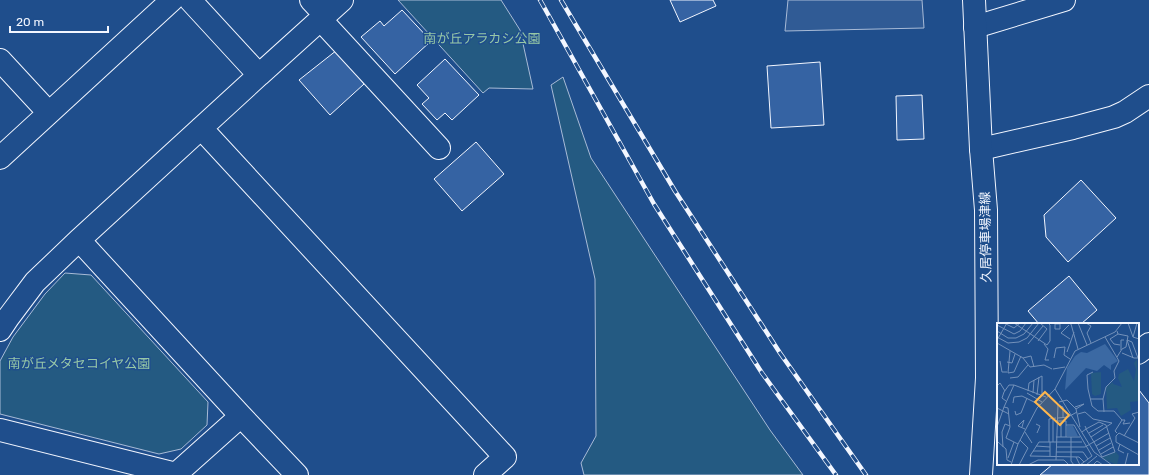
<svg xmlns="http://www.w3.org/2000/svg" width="1149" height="475" font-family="Rubik,'Noto Sans JP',sans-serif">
<rect width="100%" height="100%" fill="#1f4e8c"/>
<path fill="#245a82" stroke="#a8bbd7" d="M 398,0 L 501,0 L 520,30 L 533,89 L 489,88 L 483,93 Z
M 563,77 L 591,158 L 770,430 L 803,475 L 584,475 L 581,463 L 596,436 L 595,279 L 551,85 Z
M 65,273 L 91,275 L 208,402 L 207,425 L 181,449 L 159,454 L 0,414 L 0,361 L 13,337 L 45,294 Z"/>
<path fill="#305b95" stroke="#a8bbd7" d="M 788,0 L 922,0 L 924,28 L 785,31 Z"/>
<path fill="#3563a3" stroke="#f2f6ff" d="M 670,0 L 713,0 L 716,6 L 680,22 Z
M 402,10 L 431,41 L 395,74 L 361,37 L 380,21 L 384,26 Z
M 337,50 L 364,84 L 330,115 L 299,80 Z
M 445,59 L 479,95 L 452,120 L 445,113 L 437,120 L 422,104 L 429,98 L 417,85 Z
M 820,62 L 824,125 L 771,128 L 767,66 Z
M 922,95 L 924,139 L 897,140 L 896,96 Z
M 476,142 L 504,174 L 462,211 L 434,179 Z
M 1081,180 L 1116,218 L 1068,262 L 1046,237 L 1044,215 Z
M 1069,276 L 1097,310 L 1081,324 L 1039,324 L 1028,311 Z
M 1139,390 L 1149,403 L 1149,475 L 1040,475 L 1053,464 L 1138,464 Z"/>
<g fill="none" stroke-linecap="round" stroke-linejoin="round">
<defs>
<path id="minor" d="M 311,0 L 325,15
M 321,20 L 439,148
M 975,27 L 1064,0
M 0,60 L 49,113
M 259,75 L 342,0
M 201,128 L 505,457 L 485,475
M 981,149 L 1073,128 L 1114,117 L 1125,112 L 1149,96
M 0,158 L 172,0
M 79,240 L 241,416 L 297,475
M 0,330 L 8,318 L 35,282 L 79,240 L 259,75 L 190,0
M 1138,353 L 1142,350 L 1149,344
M 0,430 L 176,474 L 241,416"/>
<path id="major" d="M 974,0 L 981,149 L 986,210 L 987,378 L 981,475"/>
</defs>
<use href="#minor" stroke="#f2f6ff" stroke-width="24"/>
<use href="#major" stroke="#f2f6ff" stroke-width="24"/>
<use href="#minor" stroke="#1f4e8c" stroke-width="22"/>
<use href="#major" stroke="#1f4e8c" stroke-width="22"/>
<defs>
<path id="rail" d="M 540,0 L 654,204 L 762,373 L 836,475
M 561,0 L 675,191 L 780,353 L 866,475"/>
</defs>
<use href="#rail" stroke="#f2f6ff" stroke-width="4.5"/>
<use href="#rail" stroke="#1f4e8c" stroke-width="3" stroke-dasharray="9" stroke-linecap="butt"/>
</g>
<g text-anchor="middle" stroke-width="3" stroke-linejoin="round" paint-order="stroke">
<g font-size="13" fill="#97c8a6" stroke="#1f4e8c">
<text x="482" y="43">南が丘アラカシ公園</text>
<text x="79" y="368">南が丘メタセコイヤ公園</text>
</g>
<g font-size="13" fill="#f2f6ff" stroke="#1f4e8c">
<text transform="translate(985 237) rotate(-91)" y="5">久居停車場津線</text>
</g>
</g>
<g transform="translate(997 323)">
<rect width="142" height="142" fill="#1f4e8c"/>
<path d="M 140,36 L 142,78 L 133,79 L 134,87 L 124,93 L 120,85 L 110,86 L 109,64 L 116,59 L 116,61 L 125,64 L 121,55 L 122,51 L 131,46 L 137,58 L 139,46 L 137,40 ZM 104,49 L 104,71 L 98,73 L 95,71 L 94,50 ZM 119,129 L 122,133 L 120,142 L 105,135 Z" fill="#245a82"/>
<path d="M 108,21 L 121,38 L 114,42 L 114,47 L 107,42 L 100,48 L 89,45 L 68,67 L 70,45 L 78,33 L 84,29 L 90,30 ZM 70,103 L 76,103 L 81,113 L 70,113 Z" fill="#3b69a3"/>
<path fill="none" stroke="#7391ba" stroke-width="1" d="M 7,0 L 17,5 L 23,0M 17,0 L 50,22 L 53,18 L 53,2 L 51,0M 71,0 L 74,1 L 81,26M 81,0 L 90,22M 89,0 L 94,3 L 90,10 L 94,20M 131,0 L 136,14M 140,0 L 136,14 L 142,16M 58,1 L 63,1 L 63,6 L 58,6 L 58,0M 0,2 L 17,11 L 23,8 L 29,0M 72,2 L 64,10 L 73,16M 0,8 L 11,15 L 19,15 L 27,11 L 36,0M 121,11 L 113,16 L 117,21 L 123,22M 0,14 L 11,20 L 22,19 L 30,15 L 42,0M 0,17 L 10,0M 130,17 L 136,35M 41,18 L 50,6 L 43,0M 0,20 L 26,35 L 33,44 L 47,42 L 55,46M 31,21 L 46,3M 47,21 L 51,26 L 48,37 L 52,37M 124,27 L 124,17 L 127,17M 13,28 L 11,50 L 17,49 L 24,33M 70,29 L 77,9M 125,30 L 137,35 L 141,35 L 135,19 L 130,17M 120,34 L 125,26 L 129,24 L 131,13 L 121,11 L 120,8M 26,35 L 34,33 L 37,44M 57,35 L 59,25 L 68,24 L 67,32 L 73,36M 3,38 L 5,49 L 10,49M 10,39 L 15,40 L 18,31M 56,46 L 68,44M 96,49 L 90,52 L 91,66 L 95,83 L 101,88 L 117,88 L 125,97M 13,55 L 21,54 L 31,42M 17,62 L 49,74M 0,63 L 3,60 L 8,68M 58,66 L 97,129 L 115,142M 31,68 L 32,60 L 45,53 L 45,72M 30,70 L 45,79M 36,70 L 37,57M 40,72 L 42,54M 93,76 L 106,76M 62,79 L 70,77 L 79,86 L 83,104M 16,80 L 17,74 L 25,73 L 43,82M 7,84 L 17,62 L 12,62 L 7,69 L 5,75 L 9,78M 78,84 L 87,81 L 79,86M 0,85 L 12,91M 18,88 L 19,92 L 24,90 L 30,75M 107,89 L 106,76 L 109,64 L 118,55 L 117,48 L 122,38 L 108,14M 81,91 L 88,89 L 96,96 L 115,100 L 94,114M 61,95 L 71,94 L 80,89M 125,97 L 128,97 L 126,101 L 133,100M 59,98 L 69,98 L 69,114M 39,101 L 43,103 L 40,110M 69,102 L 77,102 L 95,133 L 83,142 L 79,134M 0,104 L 7,84 L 11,85 L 13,104 L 9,115 L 21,121M 25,104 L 27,97 L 21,103 L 28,106M 28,109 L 35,120M 85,109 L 89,106 L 102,99 L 109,102 L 118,129 L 105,134 L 97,119 L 89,106 L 89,105 L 88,103M 92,110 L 106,102M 120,110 L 118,108 L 125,97M 127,113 L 138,95 L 135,91 L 142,89M 59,114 L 83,114M 64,114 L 64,99M 74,114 L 74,138 L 77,142M 1,119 L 9,126 L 10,137 L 14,139M 52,119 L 52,96 L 59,95M 56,119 L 56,95M 123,121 L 121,127 L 127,130M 39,123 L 53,124M 99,123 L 113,115M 6,124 L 5,109 L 8,101 L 13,103M 59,124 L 88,124 L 112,110M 102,127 L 114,120M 36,128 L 53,128M 59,129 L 86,129 L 91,136M 104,131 L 116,124M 142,132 L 119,119 L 119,113 L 122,110 L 142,120M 33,133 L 42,119 L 85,119M 33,133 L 82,134 L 87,139M 53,133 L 53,119M 11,135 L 17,119M 59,137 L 61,82 L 66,84 L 66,95M 14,142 L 21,121 L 40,85 L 58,66 L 78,28 L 118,9 L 125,0M 22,142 L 31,125 L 23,117M 31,142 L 41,137 L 67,137 L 72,142M 37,142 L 67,142M 89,142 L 100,133M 96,142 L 100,138 L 106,142M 128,142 L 131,130"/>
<path fill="#ffb74d" fill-opacity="0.15" stroke="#ffb74d" stroke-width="2" d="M 48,69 L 72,92 L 63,102 L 38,79 Z"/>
<rect width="142" height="142" fill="none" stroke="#f2f6ff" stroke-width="2"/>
</g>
<path d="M10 26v6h98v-6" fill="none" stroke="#f2f6ff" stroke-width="2"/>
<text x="16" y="26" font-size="12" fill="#f2f6ff" stroke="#1f4e8c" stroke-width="3" paint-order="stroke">20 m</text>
</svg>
